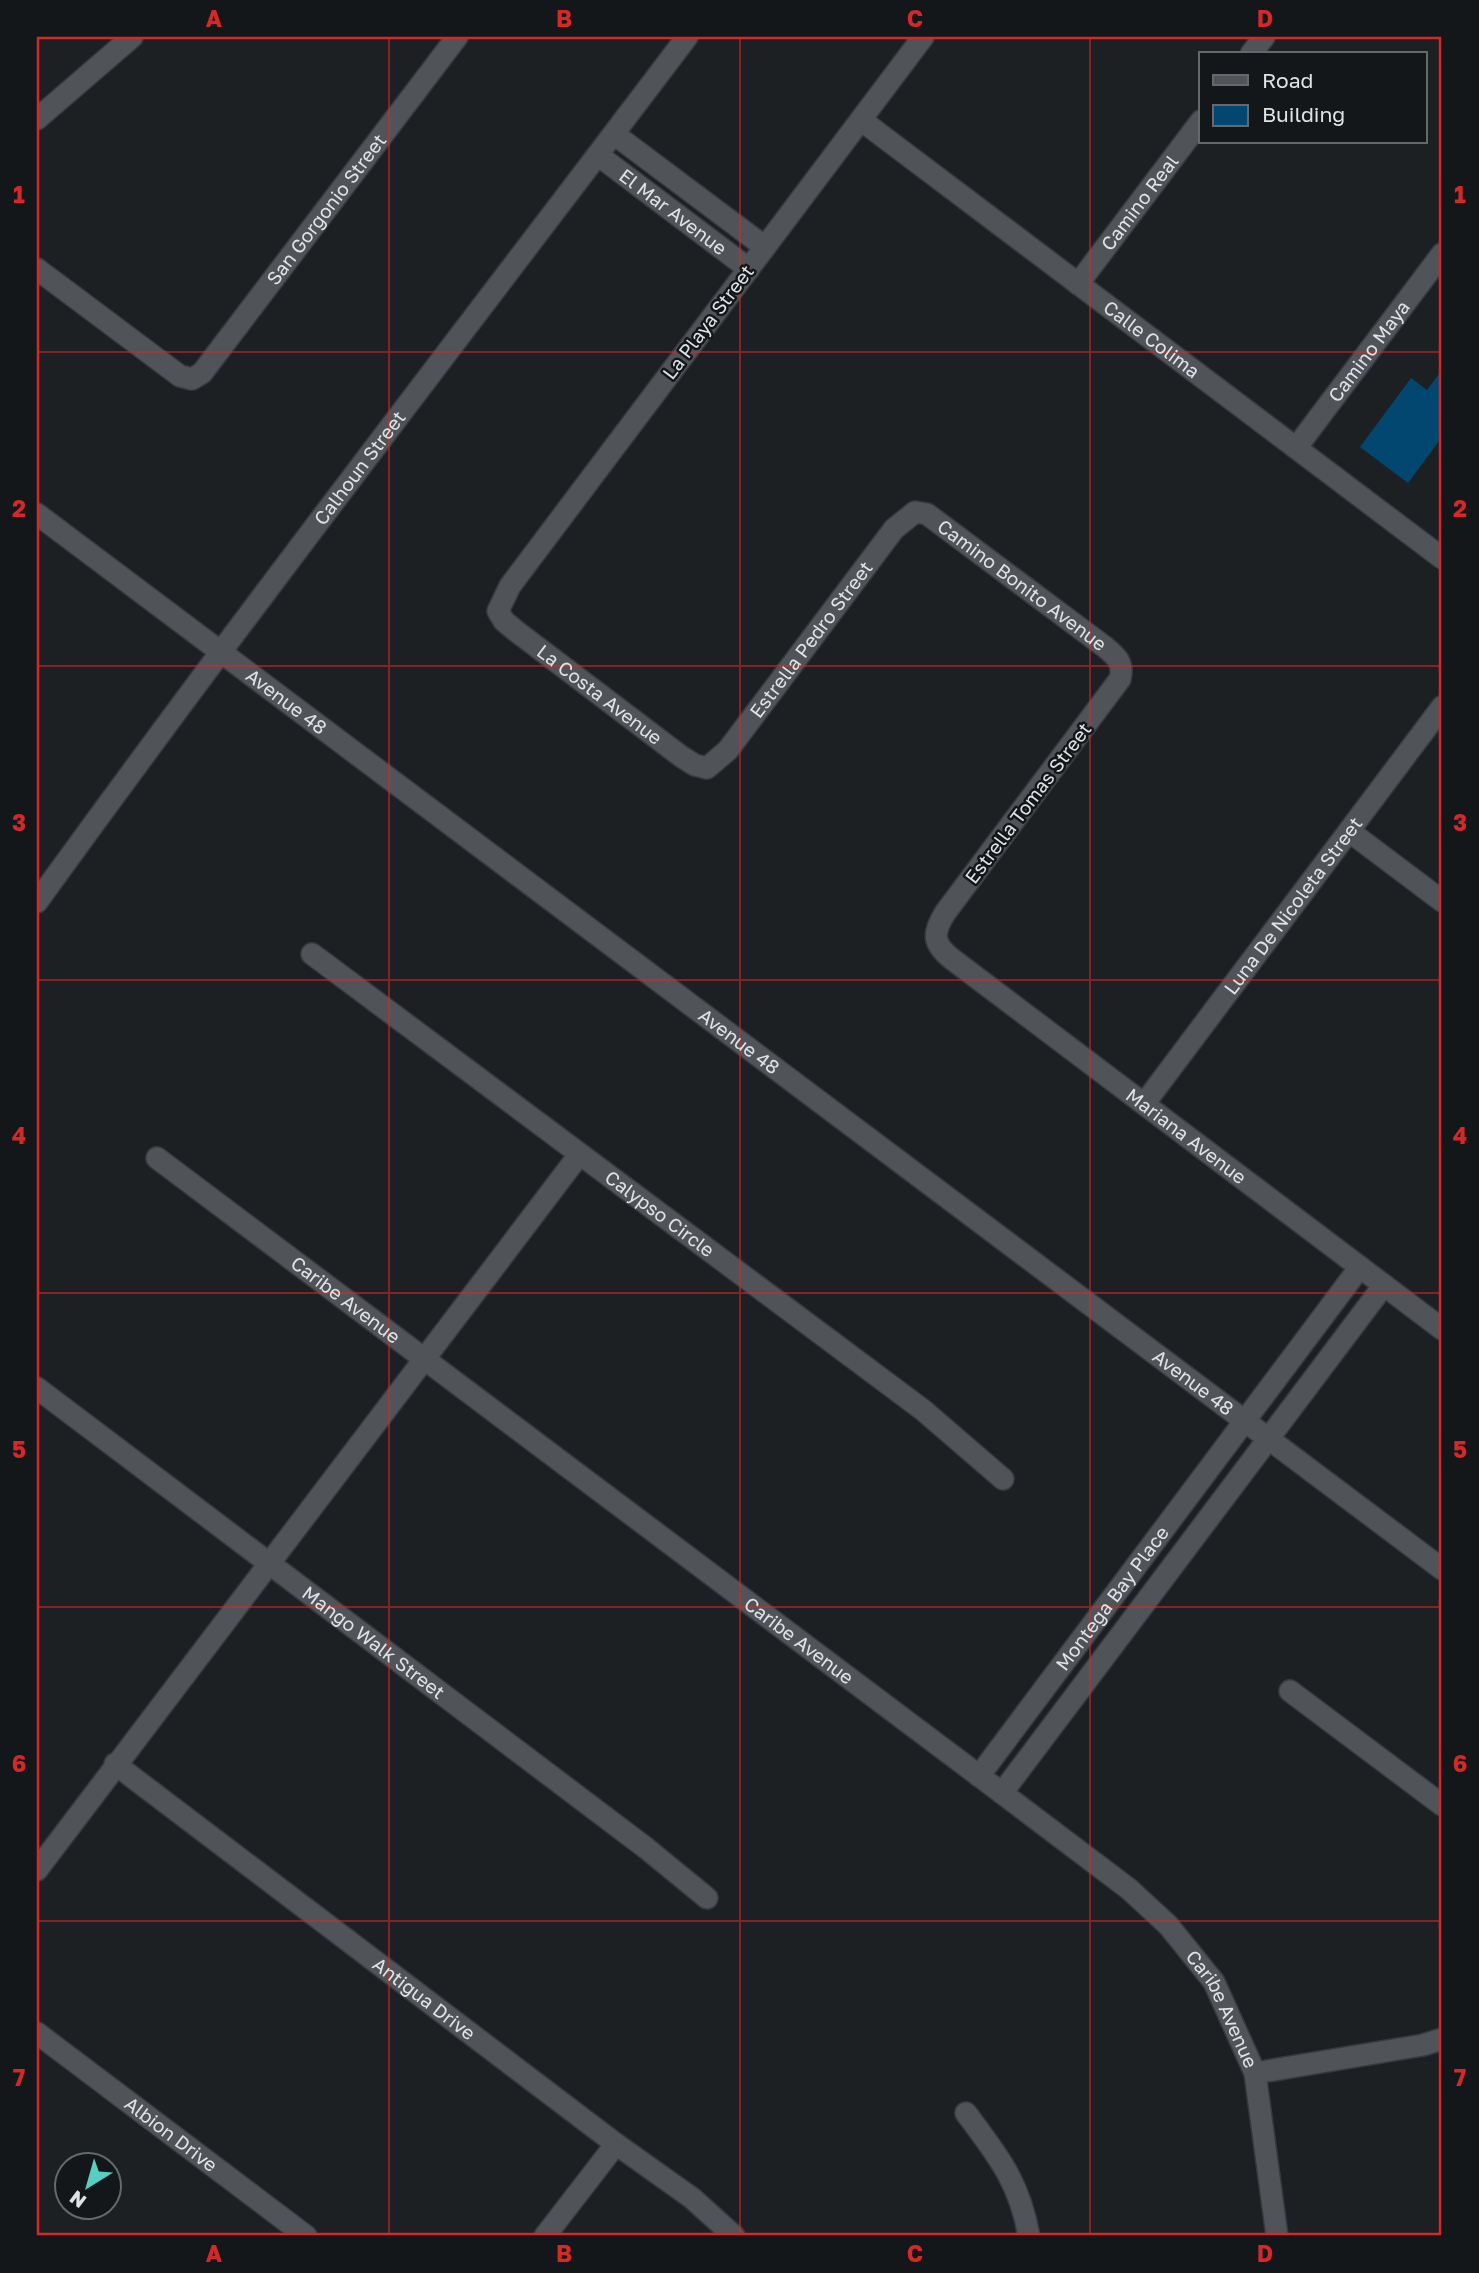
<svg xmlns="http://www.w3.org/2000/svg" width="1479" height="2273" font-family="'Golos Text',sans-serif">
<rect width="100%" height="100%" fill="#1c2023"/>
<path fill="#014770" d="M 1442,370 L 1442,437 L 1408,483 L 1360,447 L 1411,378 L 1427,390 Z"/>
<g fill="none" stroke-linecap="round" stroke-linejoin="round">
<defs>
<g id="minor">
<path id="s1" d="M 923,37 L 510,586 L 498,611 L 504,621 L 516,631 L 682,757 L 695,765 L 707,768 L 728,750 L 894,529 L 915,512 L 927,514 L 1105,647 C 1117,657 1124,663 1120,679 L 945,913 C 932,934 933,944 952,959 L 1442,1329"/>
<path d="M 1251,54 L 1264,37"/>
<path d="M 37,119 L 132,37"/>
<path id="s2" d="M 861,120 L 1442,558"/>
<path d="M 614,134 L 765,247"/>
<path id="s3" d="M 598,155 L 749,269"/>
<path id="s4" d="M 37,269 L 180,376 L 192,379 L 202,373 L 457,37"/>
<path id="s5" d="M 1078,284 L 1201,121"/>
<path id="s6" d="M 1296,448 L 1442,254"/>
<path d="M 1349,831 L 1442,901"/>
<path id="s7" d="M 312,954 L 923,1410 L 1003,1479"/>
<path id="s8" d="M 1144,1104 L 1442,707"/>
<path id="s9" d="M 157,1158 L 1002,1793 L 1129,1889 L 1168,1925 L 1214,1982 L 1255,2073 L 1277,2236"/>
<path id="s10" d="M 37,1388 L 646,1848 L 707,1898"/>
<path d="M 1290,1691 L 1442,1805"/>
<path id="s11" d="M 115,1764 L 616,2144 L 692,2198 L 734,2236"/>
<path id="s12" d="M 979,1776 L 1360,1267"/>
<path d="M 1002,1793 L 1384,1285"/>
<path d="M 37,1870 L 579,1155"/>
<path id="s13" d="M 37,2033 L 306,2236"/>
<path d="M 1255,2073 L 1423,2045 L 1442,2039"/>
<path d="M 966,2113 C 998,2156 1019,2181 1029,2236"/>
<path d="M 545,2236 L 616,2144"/>
</g>
<g id="tertiary">
<path id="s14" d="M 37,902 C 248,610 469,325 687,37"/>
</g>
<g id="secondary">
<path id="s15" d="M 37,514 L 1442,1569"/>
</g>
</defs>
<use href="#minor" stroke="#363a3d" stroke-width="24"/>
<use href="#tertiary" stroke="#363a3d" stroke-width="24"/>
<use href="#secondary" stroke="#363a3d" stroke-width="24"/>
<use href="#minor" stroke="#505459" stroke-width="21"/>
<use href="#tertiary" stroke="#505459" stroke-width="21"/>
<use href="#secondary" stroke="#505459" stroke-width="21"/>
</g>
<path fill="none" stroke="#d62828" stroke-width="2" stroke-opacity="0.55" d="M 389,37 L 389,2236M 740,37 L 740,2236M 1090,37 L 1090,2236M 37,352 L 1442,352M 37,666 L 1442,666M 37,980 L 1442,980M 37,1293 L 1442,1293M 37,1607 L 1442,1607M 37,1921 L 1442,1921"/>
<g text-anchor="middle" stroke-width="5" stroke-linejoin="round" paint-order="stroke">
<g font-size="19" fill="#e0e3e6" stroke="#13171a">
<text dy="7" stroke="none"><textPath href="#s5" startOffset="102">Camino Real</textPath></text>
<text dy="7" stroke="none"><textPath href="#s4" startOffset="408">San Gorgonio Street</textPath></text>
<text dy="7" stroke="none"><textPath href="#s3" startOffset="94">El Mar Avenue</textPath></text>
<text transform="translate(708 322) rotate(-53)" y="7">La Playa Street</text>
<text dy="7" stroke="none"><textPath href="#s2" startOffset="364">Calle Colima</textPath></text>
<text dy="7" stroke="none"><textPath href="#s6" startOffset="121">Camino Maya</textPath></text>
<text dy="7" stroke="none"><textPath href="#s14" startOffset="541">Calhoun Street</textPath></text>
<text dy="7" stroke="none"><textPath href="#s1" startOffset="1440">Camino Bonito Avenue</textPath></text>
<text dy="7" stroke="none"><textPath href="#s1" startOffset="1144">Estrella Pedro Street</textPath></text>
<text dy="7" stroke="none"><textPath href="#s1" startOffset="847">La Costa Avenue</textPath></text>
<text dy="7" stroke="none"><textPath href="#s15" startOffset="312">Avenue 48</textPath></text>
<text transform="translate(1028 803) rotate(-53)" y="7">Estrella Tomas Street</text>
<text dy="7" stroke="none"><textPath href="#s8" startOffset="248">Luna De Nicoleta Street</textPath></text>
<text dy="7" stroke="none"><textPath href="#s15" startOffset="878">Avenue 48</textPath></text>
<text dy="7" stroke="none"><textPath href="#s1" startOffset="2221">Mariana Avenue</textPath></text>
<text dy="7" stroke="none"><textPath href="#s7" startOffset="434">Calypso Circle</textPath></text>
<text dy="7" stroke="none"><textPath href="#s9" startOffset="236">Caribe Avenue</textPath></text>
<text dy="7" stroke="none"><textPath href="#s15" startOffset="1446">Avenue 48</textPath></text>
<text dy="7" stroke="none"><textPath href="#s12" startOffset="222">Montega Bay Place</textPath></text>
<text dy="7" stroke="none"><textPath href="#s9" startOffset="803">Caribe Avenue</textPath></text>
<text dy="7" stroke="none"><textPath href="#s10" startOffset="422">Mango Walk Street</textPath></text>
<text dy="7" stroke="none"><textPath href="#s11" startOffset="388">Antigua Drive</textPath></text>
<text dy="7" stroke="none"><textPath href="#s9" startOffset="1370">Caribe Avenue</textPath></text>
<text dy="7" stroke="none"><textPath href="#s13" startOffset="168">Albion Drive</textPath></text>
</g>
</g>
<rect width="1479" height="2273" fill="none" stroke="#13171a" stroke-width="77"/>
<rect x="1199" y="52" width="228" height="91" fill="#13171a" stroke="#65696c" stroke-width="2"/>
<rect x="1213" y="75" width="35" height="10" fill="#505459" stroke="#65696c" stroke-width="2"/>
<text x="1262" y="88" font-size="21" fill="#e0e3e6">Road</text>
<rect x="1213" y="105" width="35" height="21" fill="#014770" stroke="#65696c" stroke-width="2"/>
<text x="1262" y="122" font-size="21" fill="#e0e3e6">Building</text>
<g transform="translate(88 2186) rotate(217)"><circle r="33" fill="#13171a" stroke="#65696c" stroke-width="2"/>
<path d="M0-5L12 26L0 18L-12 26Z" fill="#58cec0"/>
<text y="-10" font-size="19" font-weight="bold" text-anchor="middle" fill="#e0e3e6">N</text>
</g>
<rect x="38" y="38" width="1402" height="2196" fill="none" stroke="#d62828" stroke-width="2.5"/>
<g font-size="23" text-anchor="middle" font-weight="bold" fill="#d62828">
<text x="214" y="27">A</text>
<text x="564" y="27">B</text>
<text x="915" y="27">C</text>
<text x="1265" y="27">D</text>
<text x="19" y="203">1</text>
<text x="1460" y="203">1</text>
<text x="19" y="517">2</text>
<text x="1460" y="517">2</text>
<text x="19" y="831">3</text>
<text x="1460" y="831">3</text>
<text x="19" y="1144">4</text>
<text x="1460" y="1144">4</text>
<text x="19" y="1458">5</text>
<text x="1460" y="1458">5</text>
<text x="19" y="1772">6</text>
<text x="1460" y="1772">6</text>
<text x="19" y="2086">7</text>
<text x="1460" y="2086">7</text>
<text x="214" y="2262">A</text>
<text x="564" y="2262">B</text>
<text x="915" y="2262">C</text>
<text x="1265" y="2262">D</text>
</g>
</svg>
